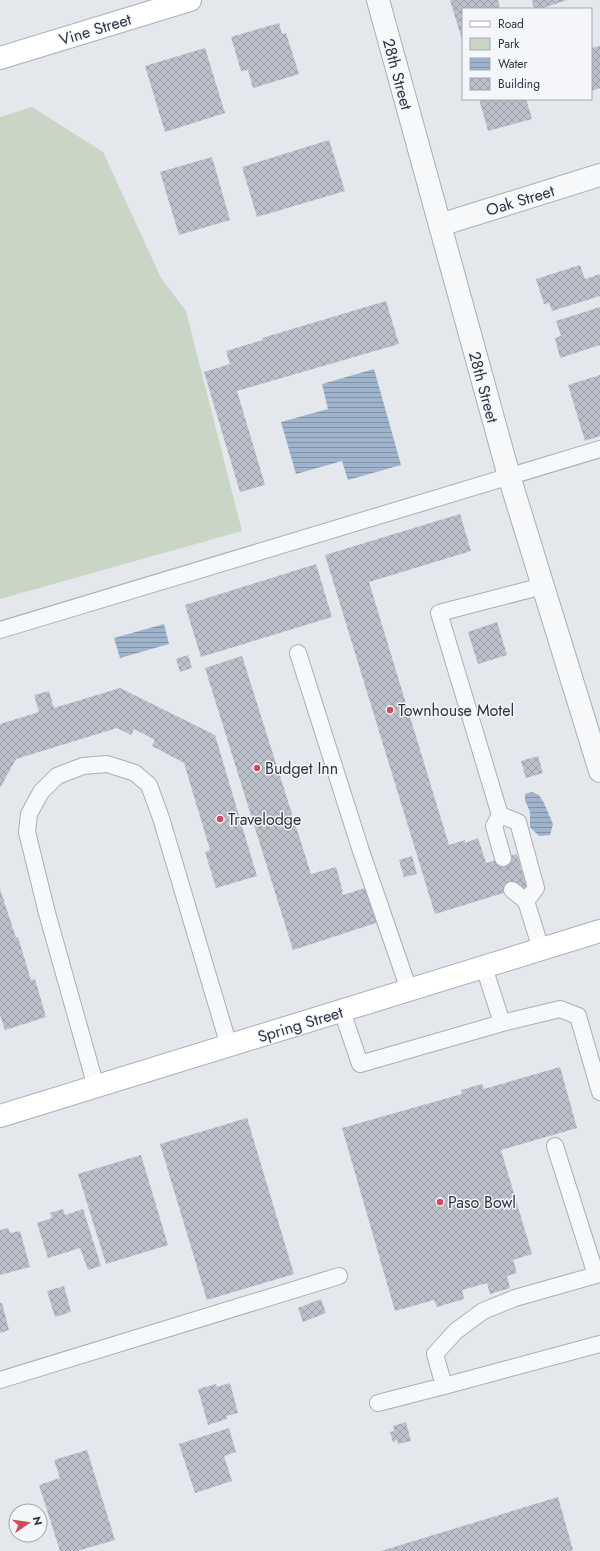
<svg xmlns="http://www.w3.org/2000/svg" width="600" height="1551" font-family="Jost,sans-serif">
<defs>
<pattern id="water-rules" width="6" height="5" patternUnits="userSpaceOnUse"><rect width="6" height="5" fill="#9fb4cc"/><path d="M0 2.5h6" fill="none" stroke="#8293a7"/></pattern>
<pattern id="building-cross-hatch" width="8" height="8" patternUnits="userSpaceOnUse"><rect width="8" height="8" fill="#bbc0ca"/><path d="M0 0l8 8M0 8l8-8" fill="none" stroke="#989da6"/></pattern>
</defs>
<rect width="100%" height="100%" fill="#e4e7ec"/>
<path fill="#c9d6c5" d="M 32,107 L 103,152 L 161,278 L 186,311 L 242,531 L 0,599 L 0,117 Z"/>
<path fill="url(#water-rules)" d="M 374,369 L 401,465 L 348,480 L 342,461 L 296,474 L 281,422 L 328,409 L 322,384 Z
M 164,624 L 169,644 L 120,658 L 114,638 Z
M 532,792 L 539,795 L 544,803 L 553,824 L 550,835 L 539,836 L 530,827 L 530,812 L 525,800 L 525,794 Z"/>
<path fill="url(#building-cross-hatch)" d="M 450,0 L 498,0 L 500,9 L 463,9 L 463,43 Z
M 532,0 L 567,0 L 540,9 L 534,9 Z
M 279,23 L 282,34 L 286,33 L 299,74 L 253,88 L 248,70 L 241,71 L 231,37 Z
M 600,46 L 600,88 L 591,91 L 591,48 Z
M 205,48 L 225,113 L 165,132 L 145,66 Z
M 479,99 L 526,99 L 532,119 L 488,131 Z
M 329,140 L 345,191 L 257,217 L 242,167 Z
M 212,157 L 230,220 L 179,235 L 160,172 Z
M 580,265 L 585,279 L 600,274 L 600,296 L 552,311 L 549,303 L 544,304 L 536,279 Z
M 386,301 L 399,344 L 237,391 L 265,485 L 240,492 L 204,372 L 230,364 L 226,351 L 263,340 L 262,338 Z
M 600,307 L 600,345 L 560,358 L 555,338 L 561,336 L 556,321 Z
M 600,375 L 600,436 L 585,441 L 568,385 Z
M 460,514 L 471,551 L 369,582 L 449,845 L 465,840 L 465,843 L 478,838 L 486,863 L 517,854 L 527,889 L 522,891 L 520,888 L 435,914 L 325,555 Z
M 316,564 L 332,617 L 201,657 L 185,605 Z
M 497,622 L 507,655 L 478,664 L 468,632 Z
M 188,655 L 192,668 L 180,672 L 176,659 Z
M 242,656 L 311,874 L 336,867 L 343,892 L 341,892 L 343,895 L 368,887 L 379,922 L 293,950 L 205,668 Z
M 120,688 L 215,735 L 257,876 L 216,888 L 205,852 L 210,850 L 184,763 L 152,746 L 155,740 L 134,729 L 131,735 L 117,728 L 16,759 L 0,788 L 0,724 L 39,712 L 34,695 L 49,691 L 54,708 Z
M 538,756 L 543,773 L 526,778 L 521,761 Z
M 412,856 L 417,874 L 404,877 L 399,860 Z
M 0,889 L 16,938 L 18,937 L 31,980 L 35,979 L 46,1017 L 5,1030 L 0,1015 Z
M 560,1067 L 577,1128 L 501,1150 L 532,1254 L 513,1260 L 517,1273 L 507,1276 L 510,1288 L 490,1294 L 487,1283 L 462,1290 L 464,1299 L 437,1307 L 434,1300 L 395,1311 L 342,1128 L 462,1094 L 461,1090 L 482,1084 L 484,1089 Z
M 247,1118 L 294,1274 L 207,1300 L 160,1144 Z
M 141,1155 L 168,1245 L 106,1264 L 78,1174 Z
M 63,1209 L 65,1215 L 83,1209 L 101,1266 L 88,1270 L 80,1248 L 48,1258 L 37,1223 L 52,1218 L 50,1213 Z
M 8,1228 L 10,1233 L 20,1231 L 30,1267 L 0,1275 L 0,1230 Z
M 64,1286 L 71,1312 L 55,1317 L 47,1291 Z
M 321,1299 L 326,1313 L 303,1322 L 298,1308 Z
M 0,1303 L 2,1303 L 9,1330 L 0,1333 Z
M 230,1383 L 238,1413 L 226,1416 L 227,1419 L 208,1425 L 198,1389 L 216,1384 L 217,1387 Z
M 406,1422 L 411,1441 L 398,1444 L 397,1440 L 393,1442 L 390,1432 L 394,1431 L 393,1426 Z
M 229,1428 L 236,1452 L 224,1456 L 232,1481 L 195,1493 L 179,1444 Z
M 87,1450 L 115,1540 L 77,1551 L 60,1551 L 39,1485 L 60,1478 L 54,1460 Z
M 558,1497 L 573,1550 L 569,1551 L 381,1551 Z"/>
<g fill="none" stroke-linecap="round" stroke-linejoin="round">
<defs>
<path id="lane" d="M 0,630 L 600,449
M 298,653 L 361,851 L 409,990
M 500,815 L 494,826 L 503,858
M 512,890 L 526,901
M 541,949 L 526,901 L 536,888 L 518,822 L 500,815 L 439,613 L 543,586
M 342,1011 L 360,1064 L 502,1023 L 484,967
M 502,1023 L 560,1009 L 578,1016 L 600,1092
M 96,1087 L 47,913 L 27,832 L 29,814 L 41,792 L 57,776 L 83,766 L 107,764 L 135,773 L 149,785 L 161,818 L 229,1046
M 555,1146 L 596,1275
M 600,1274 L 515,1298 L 483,1311 L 456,1331 L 435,1354 L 444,1386 L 600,1344
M 0,1380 L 339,1276
M 378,1403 L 444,1386"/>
<path id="street" d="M 378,0 L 509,476 L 600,771
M 440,225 L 600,175"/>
<path id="secondary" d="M 0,58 L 190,0
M 0,1116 L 600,931"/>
</defs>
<use href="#lane" stroke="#a9aeb7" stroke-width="18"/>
<use href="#street" stroke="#a9aeb7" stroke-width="24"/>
<use href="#secondary" stroke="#a9aeb7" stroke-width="24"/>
<use href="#lane" stroke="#f7f8fa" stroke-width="16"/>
<use href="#street" stroke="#f7f8fa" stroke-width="22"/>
<use href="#secondary" stroke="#fff" stroke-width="22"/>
</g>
<g fill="#d1495b" stroke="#f4f6f9" stroke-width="1.5">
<circle cx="390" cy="710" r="4"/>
<circle cx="257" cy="768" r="4"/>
<circle cx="220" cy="819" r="4"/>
<circle cx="440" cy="1202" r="4"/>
</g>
<g text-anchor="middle" stroke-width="3" stroke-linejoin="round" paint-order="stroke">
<g font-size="16" fill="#2b3445" stroke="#f4f6f9">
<text transform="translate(95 29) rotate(-17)" y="6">Vine Street</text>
<text transform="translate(398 74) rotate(75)" y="6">28th Street</text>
<text transform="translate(520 200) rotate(-17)" y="6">Oak Street</text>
<text transform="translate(484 387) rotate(75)" y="6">28th Street</text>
<text transform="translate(300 1024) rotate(-17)" y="6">Spring Street</text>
</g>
<g font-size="16" fill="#2b3445" stroke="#f4f6f9" text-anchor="start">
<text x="398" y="716">Townhouse Motel</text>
<text x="265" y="774">Budget Inn</text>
<text x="228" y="825">Travelodge</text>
<text x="448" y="1208">Paso Bowl</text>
</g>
</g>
<rect x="462" y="8" width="130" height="92" fill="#f4f6f9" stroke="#a4a8b1"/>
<rect x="470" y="21" width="20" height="6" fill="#ffffff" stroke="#a4a8b1"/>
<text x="498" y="28" font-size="12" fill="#2b3445">Road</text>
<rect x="470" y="38" width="20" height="12" fill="#c9d6c5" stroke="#a4a8b1"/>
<text x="498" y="48" font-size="12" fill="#2b3445">Park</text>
<rect x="470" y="58" width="20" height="12" fill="url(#water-rules)" stroke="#a4a8b1"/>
<text x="498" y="68" font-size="12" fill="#2b3445">Water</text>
<rect x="470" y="78" width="20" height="12" fill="url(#building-cross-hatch)" stroke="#a4a8b1"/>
<text x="498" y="88" font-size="12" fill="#2b3445">Building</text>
<g transform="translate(28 1523) rotate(77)"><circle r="19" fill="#f4f6f9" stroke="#a4a8b1"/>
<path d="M0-3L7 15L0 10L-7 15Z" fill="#d1495b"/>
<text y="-6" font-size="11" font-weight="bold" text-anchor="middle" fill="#2b3445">N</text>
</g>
</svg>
